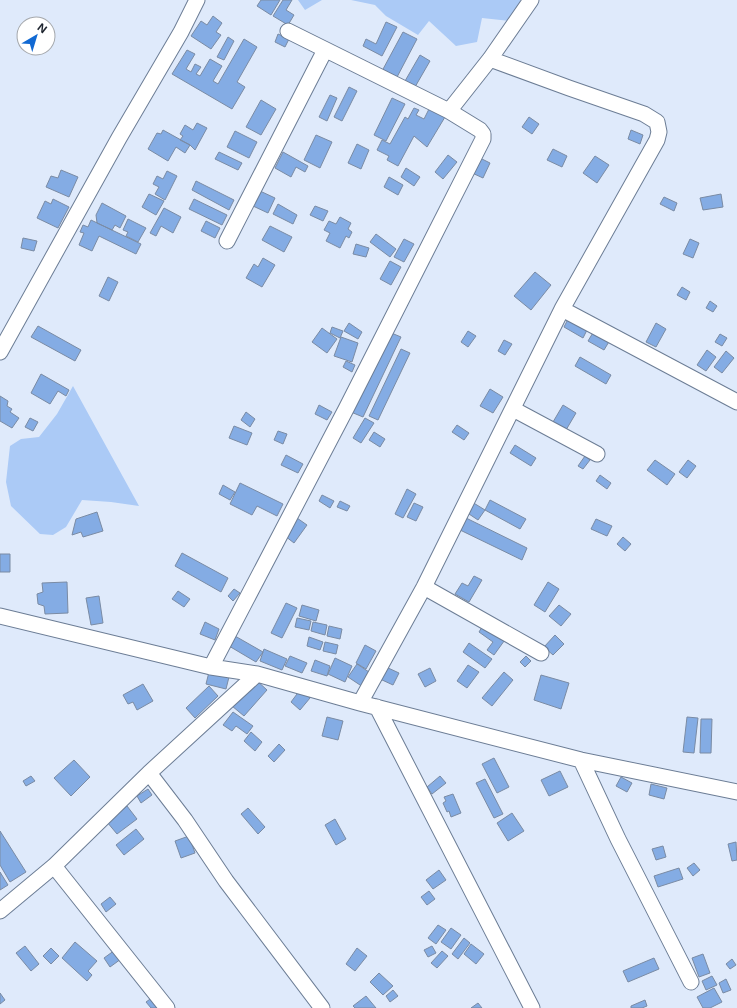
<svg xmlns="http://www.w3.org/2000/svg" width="737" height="1008" font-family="Inter,sans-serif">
<rect width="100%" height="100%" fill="#dfeafb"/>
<path fill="#abcaf6" d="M 298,0 L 322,0 L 305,10 Z
M 351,0 L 520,0 L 521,2 L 510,21 L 482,18 L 477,42 L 456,46 L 429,21 L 418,35 L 386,16 L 375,5 Z
M 73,386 L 139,506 L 111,502 L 82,500 L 66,527 L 53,535 L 40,534 L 11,506 L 6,482 L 10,446 L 21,439 L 39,437 L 57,414 Z"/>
<path fill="#84ace4" stroke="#7a8ba4" d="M 261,0 L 280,0 L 271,15 L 257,6 Z
M 283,0 L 292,0 L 286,10 L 294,15 L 288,25 L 273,16 Z
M 213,16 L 222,23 L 216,32 L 221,35 L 211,49 L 191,36 L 201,21 L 207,25 Z
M 386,22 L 397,27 L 382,56 L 363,46 L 366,39 L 376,44 Z
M 403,32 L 417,39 L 396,79 L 382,71 Z
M 278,34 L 289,39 L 285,47 L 275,42 Z
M 228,37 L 234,41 L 224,60 L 217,57 Z
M 244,39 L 257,47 L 237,82 L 245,87 L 232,109 L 172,74 L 187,50 L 195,54 L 186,69 L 191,72 L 195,64 L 201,67 L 196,74 L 200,76 L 210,59 L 222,66 L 213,81 L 218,84 Z
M 420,55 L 430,61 L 415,87 L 405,81 Z
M 349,87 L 357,91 L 342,121 L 334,117 Z
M 330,95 L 337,98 L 327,121 L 319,117 Z
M 392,98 L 405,104 L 386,141 L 374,135 Z
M 261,100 L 276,109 L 261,135 L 246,127 Z
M 414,108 L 419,110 L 416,115 L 424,119 L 429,109 L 445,117 L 427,147 L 414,136 L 398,166 L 387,160 L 389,156 L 377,150 L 382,140 L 390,144 L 405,117 L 408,119 Z
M 529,117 L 539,124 L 532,134 L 522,127 Z
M 197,123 L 207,128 L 195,150 L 190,145 L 180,140 L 183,136 L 180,134 L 185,125 L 193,130 Z
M 163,130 L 190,145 L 185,153 L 176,147 L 168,161 L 148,149 L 157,133 L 161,134 Z
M 631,130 L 643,135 L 640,144 L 628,139 Z
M 235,131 L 257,142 L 249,158 L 227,147 Z
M 316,135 L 332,142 L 320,168 L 304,160 Z
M 357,144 L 369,150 L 361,169 L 348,163 Z
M 553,149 L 567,156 L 562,167 L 547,160 Z
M 219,152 L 242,163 L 238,170 L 215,159 Z
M 283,152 L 308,166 L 305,172 L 296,167 L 291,177 L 275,168 Z
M 448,155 L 457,162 L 443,179 L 435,172 Z
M 595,156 L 609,165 L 597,183 L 583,173 Z
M 478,157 L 490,163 L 483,178 L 470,172 Z
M 406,168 L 420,177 L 414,186 L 401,177 Z
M 61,170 L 78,177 L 69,197 L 46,187 L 51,176 L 58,178 Z
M 167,171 L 177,176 L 165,200 L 155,194 L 159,187 L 153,184 L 157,176 L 163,179 Z
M 389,177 L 403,185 L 398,195 L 384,187 Z
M 196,181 L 234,200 L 229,210 L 192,190 Z
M 260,191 L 275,198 L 268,213 L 253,206 Z
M 149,194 L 164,201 L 156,215 L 142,207 Z
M 721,194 L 723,207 L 703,210 L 700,198 Z
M 664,197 L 677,203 L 674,211 L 660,204 Z
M 53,199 L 69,207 L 58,228 L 37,218 L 45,201 L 51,204 Z
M 194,199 L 227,215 L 222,225 L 189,209 Z
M 102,203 L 126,216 L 120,228 L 115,225 L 112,230 L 97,223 L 96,215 Z
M 278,204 L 297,215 L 293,224 L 273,214 Z
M 315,206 L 328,211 L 323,221 L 310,215 Z
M 164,208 L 181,217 L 173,233 L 161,226 L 156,236 L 150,233 Z
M 340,217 L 351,223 L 348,229 L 352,232 L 349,238 L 346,236 L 340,248 L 326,241 L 330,233 L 324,230 L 329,221 L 336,224 Z
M 128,219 L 146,228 L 138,242 L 126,236 L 128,232 L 123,230 Z
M 91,220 L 141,244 L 136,254 L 99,236 L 92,251 L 79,245 L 84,233 L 80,232 L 83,225 L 88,227 Z
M 206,221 L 220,228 L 215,238 L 201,231 Z
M 270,226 L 292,237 L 284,252 L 262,240 Z
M 376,234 L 396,249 L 390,257 L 370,242 Z
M 23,238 L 37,241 L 34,251 L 21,248 Z
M 404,239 L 414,244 L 404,262 L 394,257 Z
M 690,239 L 699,243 L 693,258 L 683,254 Z
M 356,244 L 369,248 L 366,257 L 353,254 Z
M 263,258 L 275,265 L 262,287 L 246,278 L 254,264 L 258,267 Z
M 390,261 L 401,267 L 391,285 L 380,279 Z
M 535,272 L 551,285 L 531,310 L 514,296 Z
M 108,277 L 118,282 L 109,301 L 99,296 Z
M 682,287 L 690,292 L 686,300 L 677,295 Z
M 710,301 L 717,306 L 713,312 L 706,308 Z
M 569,317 L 588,328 L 583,338 L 564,327 Z
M 349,323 L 362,332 L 358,339 L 344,331 Z
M 656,323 L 666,329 L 656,347 L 646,342 Z
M 38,326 L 81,350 L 75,361 L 31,337 Z
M 332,327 L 343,331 L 340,338 L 330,333 Z
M 322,328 L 337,339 L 327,353 L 312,342 Z
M 468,331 L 476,336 L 468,347 L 461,342 Z
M 594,331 L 610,340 L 604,350 L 588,341 Z
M 389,332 L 401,337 L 363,417 L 351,412 Z
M 720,334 L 727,338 L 722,346 L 715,342 Z
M 341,337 L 358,343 L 352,362 L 334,356 Z
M 504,340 L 512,344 L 505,355 L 498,351 Z
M 401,349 L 410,353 L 378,420 L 369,416 Z
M 707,350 L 716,357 L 706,371 L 697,365 Z
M 726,351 L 734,358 L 722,373 L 714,367 Z
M 580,357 L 611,375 L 606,384 L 575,366 Z
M 346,361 L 355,365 L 352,372 L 343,367 Z
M 41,374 L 69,390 L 66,396 L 58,391 L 50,404 L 31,393 Z
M 490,389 L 503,397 L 493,413 L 480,406 Z
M 0,396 L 8,401 L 7,406 L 12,409 L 10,412 L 19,418 L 12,428 L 0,421 Z
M 319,405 L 332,412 L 327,420 L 315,414 Z
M 563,405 L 576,413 L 566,430 L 553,422 Z
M 246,412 L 255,419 L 250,427 L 241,420 Z
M 30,418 L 38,422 L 33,431 L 25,427 Z
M 365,418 L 374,423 L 361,443 L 353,438 Z
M 457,425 L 469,433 L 464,440 L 452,432 Z
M 234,426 L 252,433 L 247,445 L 229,438 Z
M 278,431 L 287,434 L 283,444 L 274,440 Z
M 374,432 L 385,439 L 380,447 L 369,440 Z
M 515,445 L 536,458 L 531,466 L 510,453 Z
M 286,455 L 303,464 L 298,473 L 281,465 Z
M 585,456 L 590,460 L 583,469 L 578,466 Z
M 655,460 L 675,474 L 667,485 L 647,470 Z
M 688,460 L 696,466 L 687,478 L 679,472 Z
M 600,475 L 611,483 L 607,489 L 596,481 Z
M 240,483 L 283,504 L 277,516 L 257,506 L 252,515 L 230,504 Z
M 223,485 L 235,492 L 230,500 L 219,494 Z
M 407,489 L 416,494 L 403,518 L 395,514 Z
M 322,495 L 334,501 L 330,508 L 319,501 Z
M 490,500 L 526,519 L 520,529 L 485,510 Z
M 340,501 L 350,506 L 347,511 L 337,507 Z
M 472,502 L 485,510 L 478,520 L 466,512 Z
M 414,503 L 423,507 L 416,521 L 407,517 Z
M 97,512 L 103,531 L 83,537 L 81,532 L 72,535 L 76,519 Z
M 464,517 L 527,548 L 522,560 L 458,529 Z
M 297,518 L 307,525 L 294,543 L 285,536 Z
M 596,519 L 612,526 L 607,536 L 591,529 Z
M 623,537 L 631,544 L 625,551 L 617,544 Z
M 182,553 L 228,578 L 221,592 L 175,566 Z
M 0,554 L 10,554 L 10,572 L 0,572 Z
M 474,576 L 482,580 L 469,602 L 455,594 L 462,583 L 468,586 Z
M 67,582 L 68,613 L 45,614 L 44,606 L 38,604 L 37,594 L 43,592 L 42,583 Z
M 548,582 L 559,589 L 545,612 L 534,605 Z
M 234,589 L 240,593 L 233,601 L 228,596 Z
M 178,591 L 190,599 L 184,607 L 172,599 Z
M 99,596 L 103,623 L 91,625 L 86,598 Z
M 286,603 L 297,608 L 282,638 L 271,633 Z
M 302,605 L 319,610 L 316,621 L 299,616 Z
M 559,605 L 571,614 L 561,626 L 549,616 Z
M 297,618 L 311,621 L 309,630 L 295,627 Z
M 205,622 L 219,629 L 215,640 L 200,634 Z
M 313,622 L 327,625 L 325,635 L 311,631 Z
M 485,622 L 507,637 L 494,655 L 487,650 L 493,642 L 479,632 Z
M 329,626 L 342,629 L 340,639 L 327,636 Z
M 555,635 L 564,644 L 553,655 L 544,647 Z
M 235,636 L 263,652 L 256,662 L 229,646 Z
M 309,637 L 323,642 L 320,650 L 307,646 Z
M 325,642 L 338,645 L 336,654 L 323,651 Z
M 469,643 L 492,659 L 485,668 L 463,652 Z
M 365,645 L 376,651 L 366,669 L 356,663 Z
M 264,649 L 287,659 L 282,670 L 260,661 Z
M 290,656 L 307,663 L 302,673 L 285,666 Z
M 526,656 L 531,661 L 525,667 L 520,662 Z
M 335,658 L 352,666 L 345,682 L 328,674 Z
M 315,660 L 330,666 L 327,676 L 311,671 Z
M 357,664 L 372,674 L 363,687 L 348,677 Z
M 468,665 L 479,672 L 467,688 L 457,681 Z
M 386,667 L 399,673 L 393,685 L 380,679 Z
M 430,668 L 436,681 L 425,687 L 418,674 Z
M 209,672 L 229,677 L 226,689 L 206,684 Z
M 504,672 L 513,680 L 492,706 L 482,698 Z
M 541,675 L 569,683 L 561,709 L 534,700 Z
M 255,679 L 267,690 L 244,716 L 232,706 Z
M 143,684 L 153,701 L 137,710 L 133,702 L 128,704 L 123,695 Z
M 209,686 L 218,696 L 195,718 L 186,708 Z
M 300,690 L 310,698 L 300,710 L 291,702 Z
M 233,712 L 253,726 L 247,734 L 236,726 L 232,731 L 223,725 Z
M 327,717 L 343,721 L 338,740 L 322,736 Z
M 687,717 L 698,718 L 694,753 L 683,752 Z
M 701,719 L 712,719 L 711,753 L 700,753 Z
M 251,732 L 262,742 L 255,751 L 244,741 Z
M 279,744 L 285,750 L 274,762 L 268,756 Z
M 494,758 L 509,787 L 497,793 L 482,764 Z
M 74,760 L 90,777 L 71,796 L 54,778 Z
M 560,771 L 568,787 L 549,796 L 541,780 Z
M 31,776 L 35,781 L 26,786 L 23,781 Z
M 440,776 L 446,783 L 432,794 L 427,787 Z
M 621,777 L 632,783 L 627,792 L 616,786 Z
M 485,779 L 503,814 L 494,818 L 476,783 Z
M 651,784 L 667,788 L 664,799 L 649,795 Z
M 148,789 L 152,795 L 141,803 L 137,796 Z
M 453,794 L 461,813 L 451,817 L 449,811 L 447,812 L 443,803 L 446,801 L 444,797 Z
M 127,806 L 137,819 L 117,834 L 107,822 Z
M 248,808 L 265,827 L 258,834 L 241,814 Z
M 512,813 L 524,831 L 508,841 L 497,823 Z
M 335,819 L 346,839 L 336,845 L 325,825 Z
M 136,829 L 144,839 L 124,855 L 116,845 Z
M 0,831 L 26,872 L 10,882 L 0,865 Z
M 189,836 L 195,853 L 181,858 L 175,841 Z
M 736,842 L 737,860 L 732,861 L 728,844 Z
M 663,846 L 666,857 L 656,860 L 652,849 Z
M 694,863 L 700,870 L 693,876 L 687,868 Z
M 679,868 L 683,879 L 658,887 L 654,876 Z
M 439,870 L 446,880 L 433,889 L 426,880 Z
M 0,872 L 8,885 L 0,890 Z
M 429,891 L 435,899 L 427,905 L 421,897 Z
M 110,897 L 116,904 L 106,912 L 101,904 Z
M 438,925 L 446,930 L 436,944 L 428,938 Z
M 451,928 L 461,935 L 451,949 L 441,942 Z
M 464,938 L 470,943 L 458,959 L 452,954 Z
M 75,942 L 97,961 L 88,971 L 92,975 L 87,981 L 62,958 Z
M 471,944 L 484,954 L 476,964 L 464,954 Z
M 25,946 L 39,964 L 31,971 L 16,953 Z
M 432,946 L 436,953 L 428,957 L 424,950 Z
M 51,948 L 59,956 L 51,964 L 43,956 Z
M 357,948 L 367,956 L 355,971 L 346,964 Z
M 115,950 L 121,959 L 110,967 L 104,958 Z
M 442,951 L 448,956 L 437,968 L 431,963 Z
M 703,954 L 710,973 L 699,977 L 692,958 Z
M 654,958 L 659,969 L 628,982 L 623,971 Z
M 732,959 L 736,965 L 730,969 L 726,964 Z
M 379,973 L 393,986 L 383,995 L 370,982 Z
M 712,976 L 717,985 L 706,990 L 702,981 Z
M 726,979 L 731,990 L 723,993 L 719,983 Z
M 714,988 L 722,1002 L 710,1008 L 703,1008 L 697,997 Z
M 393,990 L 398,996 L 390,1002 L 386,996 Z
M 0,993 L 5,1000 L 0,1004 Z
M 366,996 L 376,1008 L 355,1008 L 353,1006 Z
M 153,997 L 159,1008 L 151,1008 L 146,1002 Z
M 645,1000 L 647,1006 L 642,1008 L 631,1008 L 631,1006 Z
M 478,1003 L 482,1008 L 471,1008 Z"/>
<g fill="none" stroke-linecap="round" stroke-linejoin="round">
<defs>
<path id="minor" d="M 449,111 L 490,59 L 531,0
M 227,241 L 325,50
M 562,309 L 737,402
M 0,352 L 119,138 L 181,32 L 197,0
M 513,409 L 597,454
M 424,587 L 541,653
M 0,616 L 211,667 L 257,674 L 360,703 L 581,760 L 737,792
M 211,667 L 346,409 L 483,139 L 483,134 L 480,130 L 449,111 L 288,31
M 360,703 L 424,587 L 562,309 L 657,140 L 659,132 L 657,122 L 644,114 L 569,88 L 490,59
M 377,707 L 532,1008
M 581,760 L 618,839 L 691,982
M 149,773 L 185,820 L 226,881 L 322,1008
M 54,866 L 167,1008
M 0,911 L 54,866 L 149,773 L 257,674"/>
</defs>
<use href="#minor" stroke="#6c7d95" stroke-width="17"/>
<use href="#minor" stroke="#fff" stroke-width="15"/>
</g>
<g transform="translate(36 36) rotate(38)"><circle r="19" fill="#ffffff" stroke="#a5a8ac"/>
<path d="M0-3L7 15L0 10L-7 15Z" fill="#1169d3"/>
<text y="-6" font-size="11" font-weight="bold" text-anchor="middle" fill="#1e252f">N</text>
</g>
</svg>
